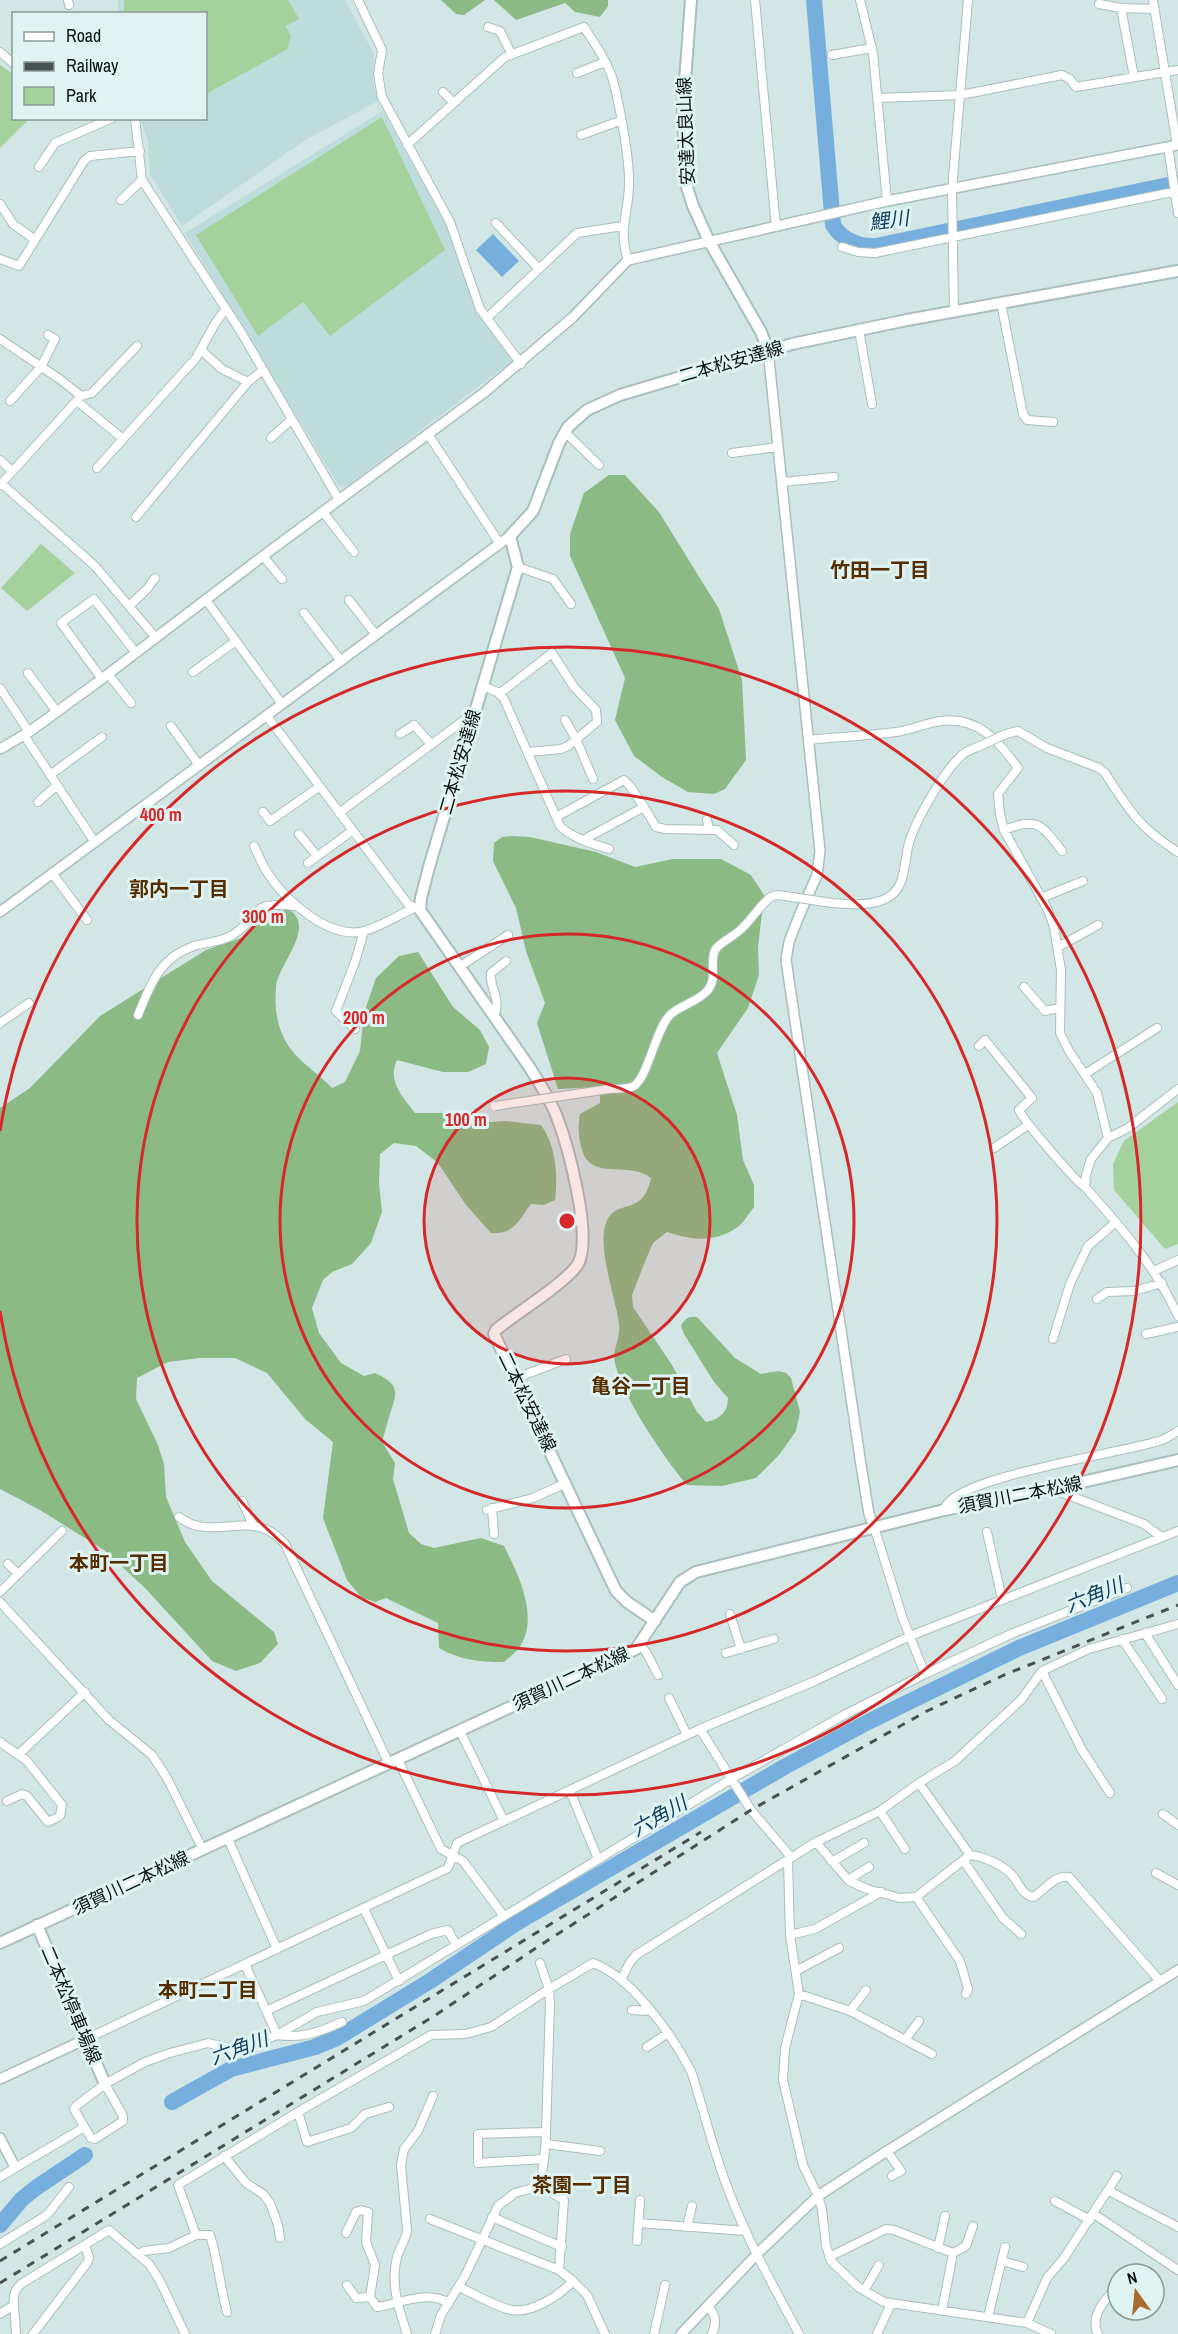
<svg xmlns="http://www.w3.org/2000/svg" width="1178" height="2334" font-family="'Archivo Narrow','Noto Sans JP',sans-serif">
<rect width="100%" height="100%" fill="#d1e6e5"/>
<path fill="#bddcdb" d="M 118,0 L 345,0 L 374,54 L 373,82 L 378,101 L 304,141 L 182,226 L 150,174 L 148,141 L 140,119 L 206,118 L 206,14 L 118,13 Z
M 383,111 L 446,225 L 476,309 L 512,361 L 347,486 L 339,486 L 185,233 Z"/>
<path fill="#a5d19d" d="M 124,0 L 288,0 L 299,19 L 286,26 L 291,36 L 288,49 L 206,94 L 206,14 L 124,13 Z
M 0,65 L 13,74 L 14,118 L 29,119 L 0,148 Z
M 382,117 L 445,250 L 330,336 L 303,302 L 258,336 L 196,235 Z
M 41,544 L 75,573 L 27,611 L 1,588 Z
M 1178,1102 L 1178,1244 L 1165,1249 L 1114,1190 L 1113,1164 L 1124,1141 Z"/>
<path fill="#8cba84" d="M 441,0 L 485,0 L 464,15 L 456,14 Z
M 494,0 L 608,0 L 608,6 L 600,17 L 575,12 L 565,3 L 516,20 Z
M 609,475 L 625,475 L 659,512 L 719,609 L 742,680 L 746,760 L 725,789 L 714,794 L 688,792 L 662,777 L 634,756 L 615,720 L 625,678 L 570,556 L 570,534 L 584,493 Z
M 512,836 L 530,837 L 596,852 L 635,867 L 673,859 L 721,859 L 751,875 L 764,895 L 758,947 L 759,975 L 748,1008 L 717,1053 L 737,1115 L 743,1160 L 754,1185 L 754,1207 C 749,1213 743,1224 736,1228 C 714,1243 691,1240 667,1232 L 653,1243 L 646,1259 L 632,1295 L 633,1307 L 672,1365 L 697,1412 L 706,1422 C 720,1419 728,1412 728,1398 L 714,1382 L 684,1334 L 681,1326 C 685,1319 688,1316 697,1317 L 735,1358 L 761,1374 L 778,1371 L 786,1373 L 791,1378 L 800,1412 L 796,1431 L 779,1455 L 756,1478 L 722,1486 L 687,1485 C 666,1461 623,1397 616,1367 C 611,1350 618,1346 619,1332 C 620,1323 617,1312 615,1304 C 611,1284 598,1243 606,1223 C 616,1197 643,1218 651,1178 C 629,1160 588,1183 581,1146 C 578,1134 578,1126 580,1114 L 600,1103 L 600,1087 L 558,1089 L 537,1023 L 545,1003 L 526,951 L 516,908 L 493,861 L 494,843 L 502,837 Z
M 288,909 C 318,926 277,966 276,987 C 274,1011 278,1035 294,1053 C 305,1066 320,1075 332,1088 L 345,1082 L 360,1051 L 364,1013 L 376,978 L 399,956 L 418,952 L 453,1007 L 480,1030 L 489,1047 L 486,1064 L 468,1072 L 443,1072 L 397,1060 C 387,1081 402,1096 415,1113 L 443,1113 L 465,1124 L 505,1121 L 541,1125 C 556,1145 558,1176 555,1200 L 544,1205 L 531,1204 C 519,1220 514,1235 491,1233 L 466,1205 L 438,1163 L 416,1146 L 394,1143 L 380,1154 L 379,1183 L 382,1212 L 371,1243 L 352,1264 L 332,1272 L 323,1280 L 312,1308 L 319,1333 L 341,1363 L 364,1376 L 375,1373 C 399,1384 398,1391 390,1414 C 387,1423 385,1432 382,1442 L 395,1463 L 393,1479 L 409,1533 L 421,1544 L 434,1548 L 481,1538 L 504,1546 C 518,1574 541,1619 518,1649 C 514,1654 508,1658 504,1662 C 479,1662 460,1660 439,1648 L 438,1623 L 386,1598 L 375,1602 L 361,1597 L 347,1580 L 323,1518 L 333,1442 L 305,1419 L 267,1373 L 235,1358 L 199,1358 L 168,1362 L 137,1378 L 136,1399 L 158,1445 L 164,1464 L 166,1497 L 185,1542 L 212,1581 L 274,1632 L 278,1644 L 260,1663 L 236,1671 L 212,1661 L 145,1588 L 104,1550 L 40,1510 L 0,1489 L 0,1108 L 30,1088 L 100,1016 L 206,950 L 241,938 L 263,917 L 275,910 Z"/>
<path fill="#76afde" d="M 493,234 L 519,261 L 502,277 L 476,250 Z"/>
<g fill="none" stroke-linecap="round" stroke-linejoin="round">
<path stroke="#76afde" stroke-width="16" d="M 814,0 L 833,225 C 842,240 859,247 876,246 L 1178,183
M 172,2102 L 231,2069 L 315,2047 L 337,2038 L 430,1981 L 518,1922 L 786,1766 L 868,1722 L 1019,1648 L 1178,1583
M 0,2225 L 22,2199 L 37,2187 L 85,2155"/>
<defs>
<path id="minor" d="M 68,0 L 69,5
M 358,0 L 382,50 L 378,74 L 382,97 L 450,222 L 480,309 L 521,364
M 755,0 L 776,227
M 860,0 L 873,53 L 887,201
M 1153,0 L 1177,145
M 1099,4 L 1121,8 L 1154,9
M 1121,8 L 1134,77
M 488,27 L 500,31 L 512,55
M 0,52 L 14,64
M 832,55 L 872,48
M 577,73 L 605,62
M 443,92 L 454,103
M 878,98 L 961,95 L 1062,75 L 1070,79 L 1076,87 L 1178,70
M 135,118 L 142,180 L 241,332 L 339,500
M 581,135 L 620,121
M 407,145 L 505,57 L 584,27 C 595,44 607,61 613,80 C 620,107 630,160 629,186 C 628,215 618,230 628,260
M 1168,147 L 1178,213
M 39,167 L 55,143 L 112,118
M 121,200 L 142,180
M 0,204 L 13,224 L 34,239
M 496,223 L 538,268
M 842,247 L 858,252 L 875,253 L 1178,191
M 0,259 L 19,266 L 84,161 L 90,156 L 140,151
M 1001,303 L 1023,414 L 1027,420 L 1053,422
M 954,312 L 952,190 L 968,0
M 487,318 L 577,233 L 623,226
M 859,330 L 872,404
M 0,339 L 61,380 L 81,396 L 0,485
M 202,351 L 222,369 L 248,382
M 81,396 L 92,393 L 137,346
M 10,401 L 41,367 L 55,339 L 48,335
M 77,401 L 123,439
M 565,432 L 599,465
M 428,434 L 500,544
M 271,438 L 291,420
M 732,453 L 778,447
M 0,460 L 12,471
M 97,468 L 196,358 L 216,322 L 226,309
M 782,482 L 834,477
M 1,483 L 95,566 L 156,638
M 323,512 L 354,552
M 136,517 L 248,382 L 263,370
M 263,556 L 282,579
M 518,567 L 553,579 L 571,604
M 206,600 L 282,704
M 349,600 L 376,635
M 129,606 L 147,589 L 155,578
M 304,613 L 341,661
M 193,672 L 236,641
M 28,673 L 57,712
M 108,674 L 131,703
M 102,679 L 61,623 L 94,599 L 136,653
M 483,686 L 497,692 L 504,699 L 560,826 C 572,838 593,844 609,849
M 0,688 L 29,732
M 499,694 L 552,653 L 574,687 L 596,710 L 597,722 L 568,746 L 561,749 L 529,752
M 267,716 L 408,904 L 420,910
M 565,720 L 576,739 L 593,779
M 171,726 L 199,765
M 400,734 L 414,725 L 431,744
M 1006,734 L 1018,731 L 1047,748 L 1099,768 L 1105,773 C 1129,810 1139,828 1178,852
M 24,735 L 94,841
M 809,740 C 838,737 867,736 896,732 C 911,730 926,723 941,721 C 977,716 999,741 1018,768 L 998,794 L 1000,815 L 1004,830 L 1048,910 L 1054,927 L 1061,970 L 1060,1033 L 1069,1051 L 1097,1093 L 1108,1138
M 50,775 L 102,737
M 38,802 L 57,785
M 644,807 L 656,827 L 665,829 L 717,830 L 734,845
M 263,812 L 270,821 L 319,787
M 339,813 L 467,718 L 473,717
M 556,817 L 624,780 L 630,786 L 644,807 L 583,840
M 707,820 L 709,829
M 1004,830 C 1038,817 1041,824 1062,851
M 299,834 L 317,856
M 254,846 C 259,856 263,867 269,875 C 286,901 330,940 364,931 C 381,927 398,915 414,908
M 308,863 L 352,831
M 52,873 L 87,920
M 1041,898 L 1083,881
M 832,903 C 849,904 870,907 887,898 C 908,887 903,859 910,840 C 917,818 943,773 960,757 C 965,751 973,749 980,746
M 1058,947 L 1098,925
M 459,967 L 508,935
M 1024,987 L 1045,1011 L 1059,1008
M 138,1015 C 151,984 159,958 194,946 C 207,942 223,942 234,934 C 265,913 248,901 296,906
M 494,1017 C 502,995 489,990 491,973 L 506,961
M 0,1023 L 29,1003
M 355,1029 L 336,1011 L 355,962 L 364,931
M 979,1046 L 985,1040 L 1032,1098 L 1019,1110 C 1022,1119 1077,1183 1085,1187
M 1085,1074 L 1157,1028
M 609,1089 C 616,1089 625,1089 632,1087 C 647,1082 655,1030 670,1015 C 680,1005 698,1002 708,990 C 718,977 709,963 715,950 C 720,942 733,937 740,930 C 751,921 761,903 771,897 C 776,894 780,895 785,896
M 1178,1089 L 1128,1128 L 1108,1138 L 1091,1159 L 1086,1175 L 1085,1187 C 1121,1227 1156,1267 1178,1316
M 994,1148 L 1028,1125
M 1154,1271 L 1178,1260
M 1097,1299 L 1107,1292 L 1134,1291 L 1162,1283
M 1146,1334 L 1178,1327
M 1053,1339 L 1070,1284 L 1088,1246 L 1116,1222
M 514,1379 L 566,1359
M 1052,1489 L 1144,1524 L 1160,1536
M 242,1501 L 253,1525
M 492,1508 L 494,1534
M 487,1510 L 533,1498 L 566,1483
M 944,1510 C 949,1477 1129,1452 1162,1440 C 1167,1438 1173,1434 1178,1431
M 179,1517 C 213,1544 252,1505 285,1544 L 389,1764
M 987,1532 L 1002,1599
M 8,1564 L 18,1574
M 0,1592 L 62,1531
M 0,1602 L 109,1720 L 152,1755 L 167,1778 L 203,1850
M 730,1614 L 741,1649
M 1145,1633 L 1178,1685
M 1122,1639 L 1162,1699
M 640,1645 L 646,1652 L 658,1675
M 726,1653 L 774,1639
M 1042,1671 L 1082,1750 L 1110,1793
M 925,1674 L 1011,1634 L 1127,1588
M 669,1698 L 687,1735
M 700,1729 L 751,1810 L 791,1857
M 460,1731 L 504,1821
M 0,1742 L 27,1761 L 62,1805 L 60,1816 L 48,1822 L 27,1796 L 22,1794 L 7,1801
M 18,1755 L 85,1692
M 398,1760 L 441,1849 L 463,1861 L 503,1915
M 919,1783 L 970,1855
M 570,1791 L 598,1859
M 880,1811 L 905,1849
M 1163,1814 L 1178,1825
M 228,1839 L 277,1949
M 816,1842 L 849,1881 L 867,1889 L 900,1898 L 916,1897 L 970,1855 C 982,1856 1001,1864 1010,1873 C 1019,1881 1020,1894 1033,1897 C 1044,1891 1055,1874 1069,1877 L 1160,1981
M 788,1860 L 790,1935 L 799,1994 L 785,2048 L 783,2080 L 803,2165 L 818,2196 L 822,2209 L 826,2245 L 831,2261 L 858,2287 L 884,2302 L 1027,2323 L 1051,2334
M 963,1860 L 1003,1918 L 1021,1934
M 832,1862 L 864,1843
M 1156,1873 L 1178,1885
M 848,1880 L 869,1867
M 916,1897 L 960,1961 L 968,1989 L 966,1994
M 364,1909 L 399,1981
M 790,1935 L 815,1929 L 881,1892
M 540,1963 L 549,1989 L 550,2004 L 546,2132
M 245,1964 L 277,2035 C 302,2039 320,2032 342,2022
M 796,1971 L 839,1948
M 621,1980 L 630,1962 L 636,1955 L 816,1842 L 880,1811 L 919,1783 L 955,1761 L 1021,1700 L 1042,1671 L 1089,1649 L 1178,1624
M 799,1994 L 850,2011 L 866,1990
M 632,2010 L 650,2011
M 266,2011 L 431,1934 L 448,1930 L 456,1945
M 850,2011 L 932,2054
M 86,2039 L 448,1868 L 457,1843 L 700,1729 L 815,1681 L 910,1636 L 1178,1531
M 905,2040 L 919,2021
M 647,2047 L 668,2033
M 105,2084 L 123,2116 L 123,2121 L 95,2139 L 91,2138 L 74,2109 L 76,2106 L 105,2084 L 145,2062 L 170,2053 L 208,2043 L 238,2050 L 277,2035 L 317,2012 L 364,2001 L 731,1779 L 844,1715 L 925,1674 L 903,1619 L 874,1527
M 298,2112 L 307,2142 L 351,2128 L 365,2114 L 389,2107
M 546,2144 L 600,2151
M 887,2151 L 901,2171 L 892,2176
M 224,2156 L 246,2183 L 263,2194 L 270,2203 L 278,2225 L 280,2238
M 0,2177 L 83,2128
M 540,2186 C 543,2168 546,2150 546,2132 L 478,2134 L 478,2163 L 544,2159
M 1109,2191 L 1178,2227
M 1055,2201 L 1090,2220
M 1094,2214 L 1178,2270
M 492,2217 L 562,2247
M 430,2219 L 559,2270
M 639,2223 L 746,2231
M 687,2227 L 692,2206
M 346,2233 L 356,2212 L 361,2210 L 368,2212 L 366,2242 L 375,2265 L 370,2297 L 377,2307 C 401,2303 426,2290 449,2303
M 196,2235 L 210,2235 C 218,2260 220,2286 227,2312
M 637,2241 L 640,2200
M 0,2244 L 47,2215 L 69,2187
M 938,2248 L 945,2216
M 139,2254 L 144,2251 L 169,2248 L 196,2235 L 178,2185 L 298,2112 L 431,2035 L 465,2034 L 491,2027 L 549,1989 L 593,1963 C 632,1977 672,2035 691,2071 C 704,2110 713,2151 728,2189 C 747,2240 774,2287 799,2334
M 829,2257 L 886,2229 L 894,2230 L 953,2253 L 966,2246 L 973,2226
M 1002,2261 L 1023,2267
M 347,2285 L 356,2298 L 370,2297
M 459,2287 C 475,2294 494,2306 511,2310 C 532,2314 560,2295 573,2281
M 864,2291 L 879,2265
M 1113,2292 L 1116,2280
M 14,2305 L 16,2334
M 708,2306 C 716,2315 717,2323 712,2334
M 942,2311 L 953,2253
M 0,2314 L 14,2305 C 13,2295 14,2291 21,2284 L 109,2230 L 149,2264 L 160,2281 L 185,2334
M 988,2317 L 1005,2247
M 1027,2323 L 1047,2278 L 1064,2258 L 1117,2176
M 33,2334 L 87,2263 L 89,2258 L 85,2245
M 407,2334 C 399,2309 390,2284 397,2257 C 400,2247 406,2240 407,2230 L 401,2165 L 404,2149 L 418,2131 L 433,2096
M 435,2334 L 441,2315 L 465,2276 L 498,2206 L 515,2193 L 540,2186 L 564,2200 L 559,2270 L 573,2281 L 587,2295 L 605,2334
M 654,2334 L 665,2285
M 877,2334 L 891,2304
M 1098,2334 C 1090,2319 1102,2302 1113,2292 L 1118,2293"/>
<path id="tertiary" d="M 768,350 L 820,851 L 817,875 L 799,916 L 789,942 L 786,960 L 861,1465 L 869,1514 L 874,1527
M 0,749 L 29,732 L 95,684 L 263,556 L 485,392 L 573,317 L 628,260 L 887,201 L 1178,145
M 0,912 L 510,536
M 0,2079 L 86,2039
M 0,2138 L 15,2167
M 681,2334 L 760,2251 L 818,2196 L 887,2151 L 1178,1970"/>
<path id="secondary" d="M 691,0 L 683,108 L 686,184 L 693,206 L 709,241 L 761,332 L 768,350
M 655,1621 L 627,1602 L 616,1591 L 494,1334 L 496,1330 C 516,1313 566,1283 578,1264 C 593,1237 568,1146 557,1117 C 550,1099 539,1082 528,1065 L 420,910 L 421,898 L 429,867 L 518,567 L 510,536 L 533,511 L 559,443 L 568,427 L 587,410 L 620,395 L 792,344 L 907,320 L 1178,271
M 37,1925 L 105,2084
M 0,1943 L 636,1649 L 680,1582 L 696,1572 L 944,1510 L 1052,1489 L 1178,1460"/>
</defs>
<use href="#minor" stroke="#aabfbd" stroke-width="10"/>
<use href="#tertiary" stroke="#aabfbd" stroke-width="12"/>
<use href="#secondary" stroke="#aabfbd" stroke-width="14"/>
<use href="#minor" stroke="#fff" stroke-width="8"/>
<use href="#tertiary" stroke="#fff" stroke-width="9"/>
<use href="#secondary" stroke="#fff" stroke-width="10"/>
<path stroke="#475251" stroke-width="3" stroke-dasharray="8 8" stroke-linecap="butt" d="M 0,2261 L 701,1832
M 0,2283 L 434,2016 L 539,1946 L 751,1810 L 927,1711 L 1004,1675 L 1178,1605"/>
<defs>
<path id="minor-bridge" d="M 980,746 L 1006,734
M 785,896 L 832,903
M 495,1106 L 609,1089"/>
</defs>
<use href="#minor-bridge" stroke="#aabfbd" stroke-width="10" stroke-linecap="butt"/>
<use href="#minor-bridge" stroke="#fff" stroke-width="8"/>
</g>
<circle cx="567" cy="1221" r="143" fill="#d62828" fill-opacity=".12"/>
<g fill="none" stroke="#d62828" stroke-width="3">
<circle cx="567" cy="1221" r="143"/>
<circle cx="567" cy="1221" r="287"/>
<circle cx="567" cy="1221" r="430"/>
<path d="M0 1131A574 574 0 1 1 0 1311"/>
</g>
<g text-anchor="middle" stroke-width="6" stroke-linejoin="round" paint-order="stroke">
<g font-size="18" fill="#0d1514" stroke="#def3f2">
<text transform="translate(686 131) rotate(-92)" y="6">安達太良山線</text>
<text transform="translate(731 362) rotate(-16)" y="6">二本松安達線</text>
<text transform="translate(460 762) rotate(-74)" y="6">二本松安達線</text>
<text transform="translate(527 1402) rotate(64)" y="6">二本松安達線</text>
<text transform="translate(1020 1495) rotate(-11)" y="6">須賀川二本松線</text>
<text transform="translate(571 1679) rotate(-25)" y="6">須賀川二本松線</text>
<text transform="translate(131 1883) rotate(-25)" y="6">須賀川二本松線</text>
<text transform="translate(71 2005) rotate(67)" y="6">二本松停車場線</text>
</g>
<g font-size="20" font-style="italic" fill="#14405f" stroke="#def3f2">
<text transform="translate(889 220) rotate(-7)" y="7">鯉川</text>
<text transform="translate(1094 1595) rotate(-22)" y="7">六角川</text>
<text transform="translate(659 1816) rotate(-30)" y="7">六角川</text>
<text transform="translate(239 2048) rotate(-20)" y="7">六角川</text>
</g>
<g font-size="20" font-weight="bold" fill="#552e00" stroke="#def3f2">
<text x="880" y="577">竹田一丁目</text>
<text x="179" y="896">郭内一丁目</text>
<text x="641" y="1393">亀谷一丁目</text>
<text x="119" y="1570">本町一丁目</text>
<text x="208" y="1997">本町二丁目</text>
<text x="582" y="2192">茶園一丁目</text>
</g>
</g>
<circle cx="567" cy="1221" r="9" fill="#d62828" stroke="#def3f2" stroke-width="3"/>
<g font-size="18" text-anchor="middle" font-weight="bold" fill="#d62828" stroke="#def3f2" stroke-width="6" stroke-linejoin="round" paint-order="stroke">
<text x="161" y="821">400 m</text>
<text x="263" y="923">300 m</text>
<text x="364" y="1024">200 m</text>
<text x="466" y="1126">100 m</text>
</g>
<rect x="12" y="12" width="195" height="108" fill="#def3f2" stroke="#8a9a99" stroke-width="1.5"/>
<rect x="24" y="32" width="30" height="9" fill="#ffffff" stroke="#8a9a99" stroke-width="1.5"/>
<text x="66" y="42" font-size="18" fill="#0d1514">Road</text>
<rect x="24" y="62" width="30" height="9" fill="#475251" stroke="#8a9a99" stroke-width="1.5"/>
<text x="66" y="72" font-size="18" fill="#0d1514">Railway</text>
<rect x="24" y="87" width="30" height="18" fill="#a5d19d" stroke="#8a9a99" stroke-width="1.5"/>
<text x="66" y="102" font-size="18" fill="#0d1514">Park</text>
<g transform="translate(1136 2292) rotate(345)"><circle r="28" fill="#def3f2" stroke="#8a9a99" stroke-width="1.5"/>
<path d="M0-4.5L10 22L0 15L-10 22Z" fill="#a66b2d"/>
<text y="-9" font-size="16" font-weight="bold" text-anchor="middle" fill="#0d1514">N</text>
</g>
</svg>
